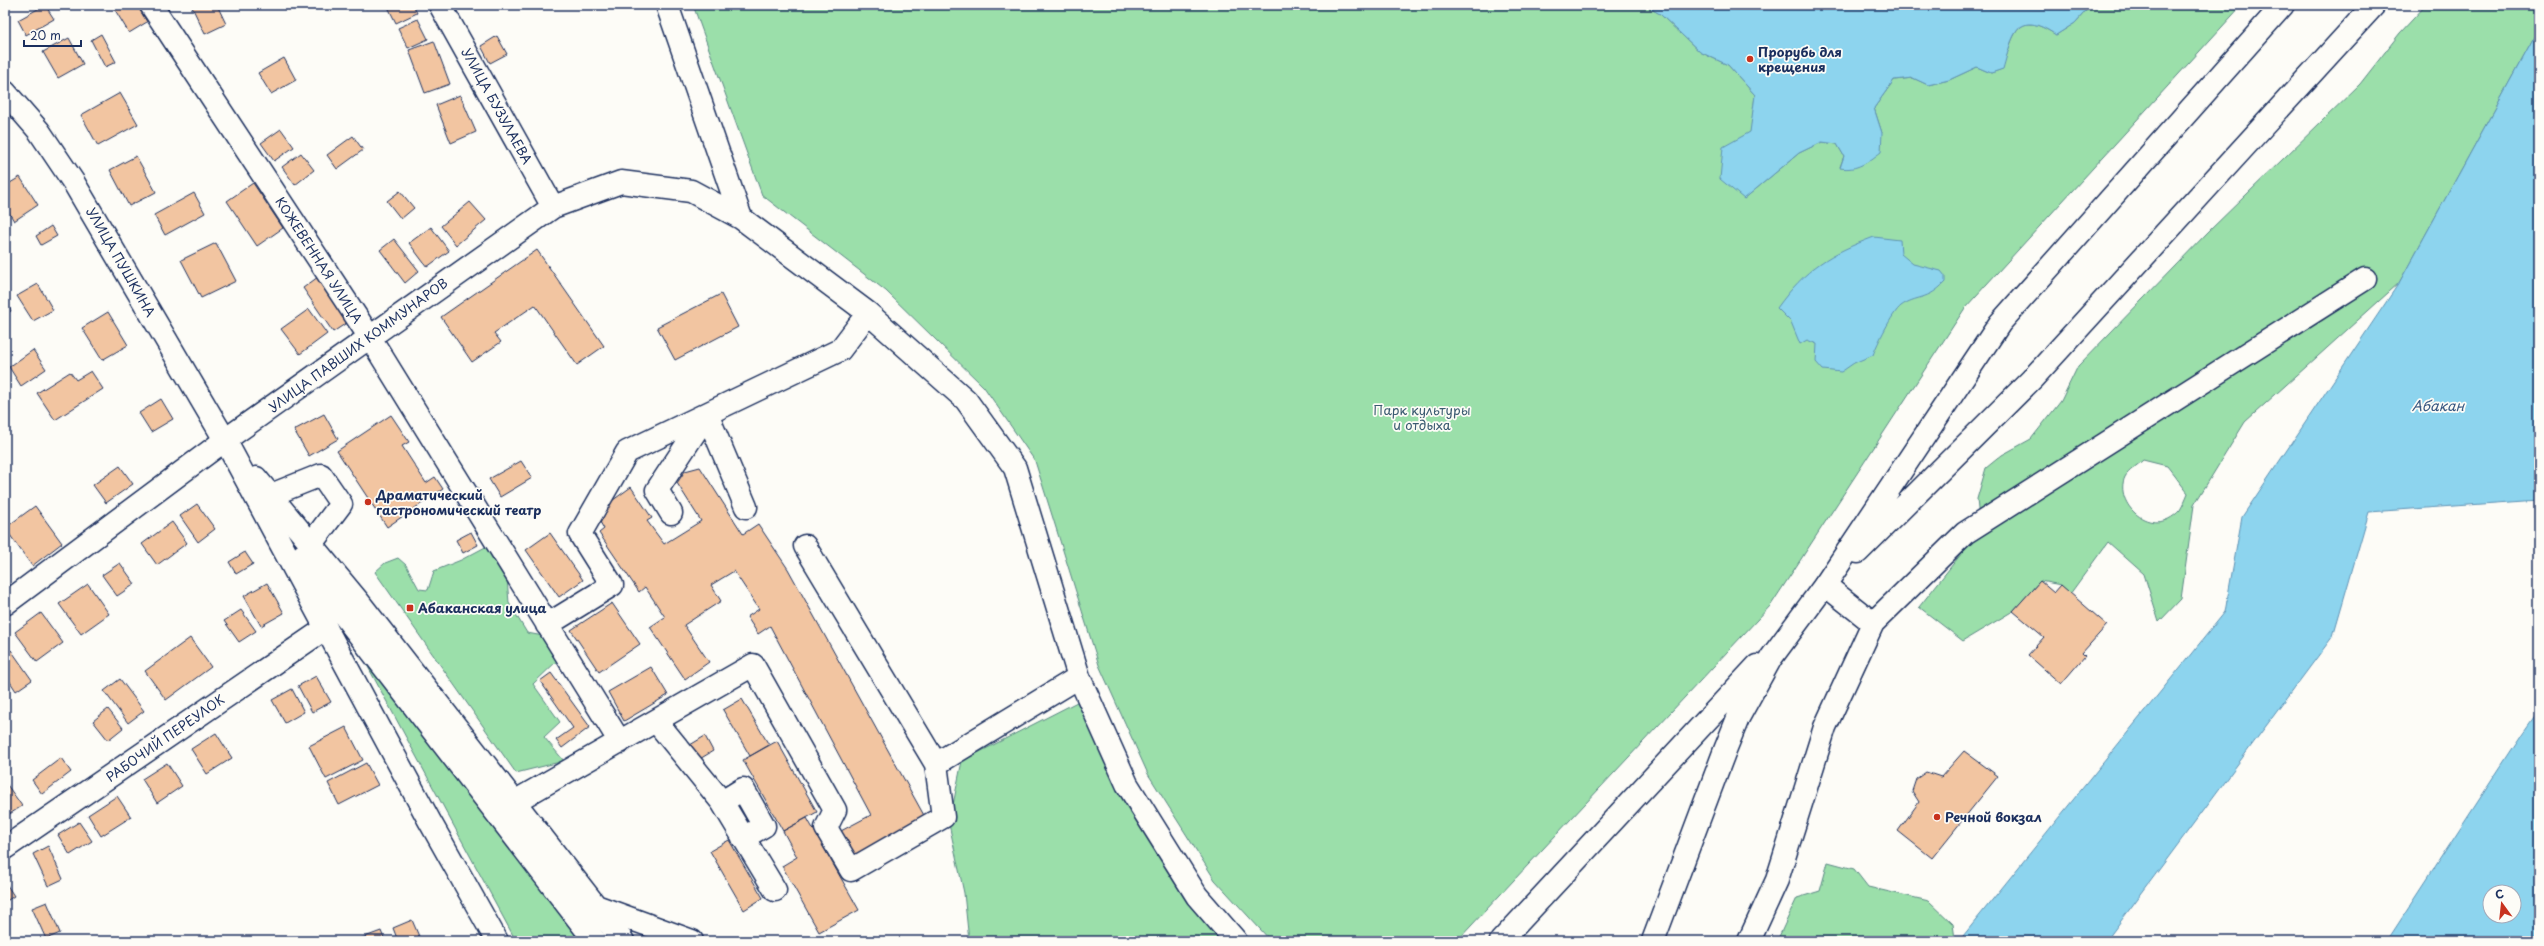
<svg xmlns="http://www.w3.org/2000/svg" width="2544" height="946" font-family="'Playpen Sans',sans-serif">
<rect width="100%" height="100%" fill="#fdfcf7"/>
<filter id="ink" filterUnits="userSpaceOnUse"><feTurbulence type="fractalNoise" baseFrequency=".025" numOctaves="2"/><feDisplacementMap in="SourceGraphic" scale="8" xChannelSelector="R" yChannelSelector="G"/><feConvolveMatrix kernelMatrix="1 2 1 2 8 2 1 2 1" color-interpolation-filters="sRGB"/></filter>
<g filter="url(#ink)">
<path fill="#9bdfaa" stroke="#5b8784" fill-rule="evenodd" d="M 693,5 L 1644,5 L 1660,14 L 1700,52 L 1728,65 L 1755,95 L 1744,199 L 1799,153 L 1822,142 L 1837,144 L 1844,156 L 1840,167 L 1882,133 L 1874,108 L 1894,80 L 1913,78 L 1928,85 L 1949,80 L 1977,67 L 1991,73 L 2002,69 C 2014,35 2016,8 2056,35 L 2075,23 L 2091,5 L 2242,5 L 1965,308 L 1771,605 L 1457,941 L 1271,941 L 1215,880 L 1148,774 L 1099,665 L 1035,461 L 984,387 L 886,291 L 762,195 Z
M 2426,5 L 2539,5 L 2539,28 L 2399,283 L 2245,422 L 2194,505 L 2181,599 L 2159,622 L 2144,574 L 2108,542 L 2070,594 L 2061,585 L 2040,581 L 2013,611 L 1963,641 L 1919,607 L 1980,530 L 1977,499 L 1986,468 L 2002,455 L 2031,439 L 2061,401 L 2078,366 L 2208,232 L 2360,84 L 2400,33 ZM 2143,460 L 2167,466 L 2188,493 C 2186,498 2183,505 2180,510 C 2151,542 2113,502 2125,477 C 2128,471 2138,465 2143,460 Z
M 491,544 L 506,565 L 509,603 L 527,633 L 549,637 L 559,659 L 533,684 L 560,722 L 544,737 L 564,761 L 516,773 L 375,572 L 385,563 L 398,558 L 406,565 L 419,589 L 428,590 L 434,571 L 461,560 Z
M 367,665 L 447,759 L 583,941 L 516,941 Z
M 1077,702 L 1151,842 L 1230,941 L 969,941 L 964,893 L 949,824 L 962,761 Z
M 1828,862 L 1854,869 L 1868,887 L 1929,901 L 1953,924 L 1955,939 L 1953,941 L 1777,941 L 1797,898 L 1820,891 Z"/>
<path fill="#8dd4ee" stroke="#5f92b4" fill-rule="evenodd" d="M 1644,5 L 2091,5 L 2075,23 L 2056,35 C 2016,8 2013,35 2003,69 L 1991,73 L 1977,67 L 1949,80 L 1928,85 L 1913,78 L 1894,80 L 1874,108 L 1882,133 L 1881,152 C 1868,162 1857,171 1840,168 L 1844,156 L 1837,144 L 1822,142 L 1799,153 L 1744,199 L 1720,179 L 1723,147 L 1750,132 L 1755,95 L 1728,65 L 1700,52 L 1660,14 Z
M 2539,28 L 2539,500 L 2369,512 L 2333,636 L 2106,941 L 1959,941 L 2225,612 L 2242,517 L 2399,283 Z
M 1874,237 L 1900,240 L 1901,254 L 1913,264 L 1941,271 L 1945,276 L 1945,282 C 1928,301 1916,295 1901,306 C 1892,313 1877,344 1873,355 L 1854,363 L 1841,372 L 1823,370 L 1816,362 L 1817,344 L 1807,340 L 1800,344 L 1791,322 L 1777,308 C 1806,268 1829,254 1874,237 Z
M 2539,710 L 2539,941 L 2387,941 L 2522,734 ZM 2490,892 L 2514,892 L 2514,916 L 2490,916 Z"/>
<path fill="#f2c5a1" stroke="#1b2f5e" d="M 45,5 L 54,19 L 26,35 L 18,20 Z
M 112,5 L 137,5 L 147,22 L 129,33 Z
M 191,5 L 217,5 L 226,24 L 205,34 Z
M 387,5 L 413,5 L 417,13 L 396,23 Z
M 418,19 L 428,39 L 408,48 L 398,28 Z
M 101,34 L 116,62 L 105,67 L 91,40 Z
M 497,36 L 507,54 L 490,63 L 481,46 Z
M 69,38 L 83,64 L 58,78 L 43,52 Z
M 434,41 L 450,84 L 425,93 L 409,50 Z
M 284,58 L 296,80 L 271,94 L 258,73 Z
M 120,93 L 138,124 L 98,146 L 81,115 Z
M 460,95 L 476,132 L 451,143 L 436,105 Z
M 281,129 L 294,147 L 274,161 L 261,143 Z
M 353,136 L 363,150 L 337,169 L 327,155 Z
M 301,153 L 314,170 L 295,185 L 282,167 Z
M 136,156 L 156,192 L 129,206 L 110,170 Z
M 20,177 L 38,205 L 14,221 L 5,206 L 5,186 Z
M 253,183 L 283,228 L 257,246 L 227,201 Z
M 400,191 L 414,208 L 401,219 L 387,201 Z
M 194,193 L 205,213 L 165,235 L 154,215 Z
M 470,202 L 486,220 L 456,245 L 441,226 Z
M 51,226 L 57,236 L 41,245 L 36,236 Z
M 431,227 L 449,251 L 427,267 L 409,243 Z
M 394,239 L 419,271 L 405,283 L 380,250 Z
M 216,243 L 236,281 L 201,298 L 181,260 Z
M 537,250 L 604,346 L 577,365 L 535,305 L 494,333 L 501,342 L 472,362 L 441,317 Z
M 318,277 L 348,322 L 333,332 L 303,288 Z
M 38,284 L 53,310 L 33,321 L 17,296 Z
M 721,294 L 738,327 L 675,360 L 657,327 Z
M 5,300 L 11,311 L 5,314 Z
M 309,309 L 327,334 L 300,354 L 281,329 Z
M 108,312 L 128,345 L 102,360 L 82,328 Z
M 33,350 L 46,369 L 21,386 L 9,367 Z
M 91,371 L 103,389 L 55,420 L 37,393 L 70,372 L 76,380 Z
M 161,399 L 173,419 L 151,432 L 139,413 Z
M 324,414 L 338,439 L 309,456 L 294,430 Z
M 391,415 L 409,442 L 402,446 L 426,483 L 435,477 L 443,489 L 387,527 L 337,451 Z
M 521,461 L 532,478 L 500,497 L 489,479 Z
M 120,466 L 133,484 L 106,503 L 93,485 Z
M 700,467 L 743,534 L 758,524 L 788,569 L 926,819 L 856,859 L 839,832 L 871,815 L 770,626 L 758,634 L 747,617 L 759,609 L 734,571 L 711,585 L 721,601 L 684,625 L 709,662 L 685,679 L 650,627 L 665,617 L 645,587 L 639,592 L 599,533 L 604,529 L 599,520 L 609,503 L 631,487 L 652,518 L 647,521 L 664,544 L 701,521 L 677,483 L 685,471 Z
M 197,504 L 215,529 L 198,542 L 180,516 Z
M 35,506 L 62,543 L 32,566 L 5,528 Z
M 172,522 L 187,543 L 157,565 L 142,544 Z
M 471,532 L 478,545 L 463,553 L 456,540 Z
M 550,533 L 583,580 L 559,597 L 526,550 Z
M 245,552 L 253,564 L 236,574 L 229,562 Z
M 120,563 L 135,584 L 117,596 L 102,575 Z
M 2040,581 L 2054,593 L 2061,585 L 2107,625 L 2082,653 L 2085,656 L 2061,684 L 2028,655 L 2044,637 L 2013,611 Z
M 267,583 L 284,613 L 261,626 L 244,596 Z
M 88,584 L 109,614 L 81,634 L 59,604 Z
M 612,603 L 640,644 L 599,672 L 571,630 Z
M 241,610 L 256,631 L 239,642 L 224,621 Z
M 41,613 L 63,643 L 37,662 L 15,632 Z
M 190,638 L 211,667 L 166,700 L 145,671 Z
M 11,650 L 32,680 L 16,691 L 5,674 L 5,655 Z
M 651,667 L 668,695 L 624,721 L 608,692 Z
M 551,673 L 590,727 L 562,748 L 556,740 L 573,728 L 540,681 Z
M 316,676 L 331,702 L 312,712 L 298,686 Z
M 120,679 L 144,711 L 128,723 L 104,691 Z
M 292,689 L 304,712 L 285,723 L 272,700 Z
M 742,699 L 769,745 L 750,756 L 723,710 Z
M 108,709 L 123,728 L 108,740 L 93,721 Z
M 346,727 L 363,760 L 326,779 L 309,746 Z
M 216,733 L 232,758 L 207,774 L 191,749 Z
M 705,736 L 713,751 L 698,760 L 690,745 Z
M 777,741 L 817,812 L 783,831 L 743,760 Z
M 1964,751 L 1998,776 L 1932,858 L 1898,831 L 1919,802 L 1912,791 L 1916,779 L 1926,772 L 1941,777 Z
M 61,758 L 71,772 L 42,794 L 32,780 Z
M 167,763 L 182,786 L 157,803 L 142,779 Z
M 366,763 L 378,785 L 339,805 L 328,783 Z
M 5,782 L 22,806 L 5,817 Z
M 117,796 L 131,817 L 101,836 L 88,815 Z
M 807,818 L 859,910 L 819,932 L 782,866 L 797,857 L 783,831 Z
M 79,822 L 92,841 L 70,855 L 58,835 Z
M 729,840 L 763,898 L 744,910 L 710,851 Z
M 48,846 L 63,879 L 48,886 L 33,854 Z
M 5,882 L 14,896 L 5,902 Z
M 47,902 L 60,933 L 46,939 L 32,908 Z
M 412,920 L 421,941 L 398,941 L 393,928 Z
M 381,931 L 385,941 L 354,941 Z"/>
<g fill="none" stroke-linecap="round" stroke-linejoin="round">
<defs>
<path id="minor" d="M 151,5 L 369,336 L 620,742
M 440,5 L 553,207
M 667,5 L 741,218
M 271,495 L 321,475 L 341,504 L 311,544
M 671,513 L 657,490 L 707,414 L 746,507
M 805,546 L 936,764 L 1079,677
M 5,604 L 225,440 L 553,207 L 621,182 L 691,191 L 741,218 L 868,313 L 966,400 L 1015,468 L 1079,677 L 1127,784 L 1197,896 L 1236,941
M 1873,623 L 1965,533 L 2365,279
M 547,625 L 612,585 L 580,534 L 627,452 L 840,350 L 868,313
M 656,721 L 722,802 L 775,890
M 514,802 L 753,665 L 835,810 L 826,828 L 851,870 L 943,817 L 936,764
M 722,802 L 743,789 L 764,826 L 743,838
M 5,848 L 326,628
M 1749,941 L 1777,880 L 1825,727 L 1873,623 L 1825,585"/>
<path id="major" d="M 5,92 L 39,131 L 74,183 L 225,440 L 429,820 L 497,941
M 256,478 L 358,601 L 623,941
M 1858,552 L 2032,379 L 2374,5
M 303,555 L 343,614 L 595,941
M 596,906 L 692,941
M 1501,941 L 1757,666
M 1653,941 L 1725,750 L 1738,718 L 1771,658 L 1825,585 L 2000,323 L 2283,5"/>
</defs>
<use href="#minor" stroke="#1b2f5e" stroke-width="25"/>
<use href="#major" stroke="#1b2f5e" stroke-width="25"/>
<use href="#minor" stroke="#fdfcf7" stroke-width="22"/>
<use href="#major" stroke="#fdfcf7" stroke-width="22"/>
</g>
</g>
<g fill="#c8321e" stroke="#fdfcf7" stroke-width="1.5">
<circle cx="1750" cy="59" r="4"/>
<circle cx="368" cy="502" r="4"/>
<rect x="406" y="604" width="8" height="8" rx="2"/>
<circle cx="1937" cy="817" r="4"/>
</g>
<g text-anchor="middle" stroke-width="3.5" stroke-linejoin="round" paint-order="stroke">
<g font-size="13" font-weight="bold" fill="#1b2f5e" stroke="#fdfcf7" text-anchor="start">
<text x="1758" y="57">Прорубь для<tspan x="1758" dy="15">крещения</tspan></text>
<text x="376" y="500">Драматический<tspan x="376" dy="15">гастрономический театр</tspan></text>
<text x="418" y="613">Абаканская улица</text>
<text x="1945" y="822">Речной вокзал</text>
</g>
<g font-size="13" fill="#1b2f5e" stroke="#fdfcf7">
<text transform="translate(497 106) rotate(61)" y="5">УЛИЦА БУЗУЛАЕВА</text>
<text transform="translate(319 260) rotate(57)" y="5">КОЖЕВЕННАЯ УЛИЦА</text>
<text transform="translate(121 262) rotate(60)" y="5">УЛИЦА ПУШКИНА</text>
<text transform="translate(358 345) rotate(-36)" y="5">УЛИЦА ПАВШИХ КОММУНАРОВ</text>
<text transform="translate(165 738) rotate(-35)" y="5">РАБОЧИЙ ПЕРЕУЛОК</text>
</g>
<g font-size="13" fill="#3b5b71" stroke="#fdfcf7">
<text x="1422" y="415">Парк культуры<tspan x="1422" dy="15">и отдыха</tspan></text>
</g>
<g font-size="14" font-style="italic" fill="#385882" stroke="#fdfcf7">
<text x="2438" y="411">Абакан</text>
</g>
</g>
<rect width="2544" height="946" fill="none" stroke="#fdfcf7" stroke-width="20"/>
<rect x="10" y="10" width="2524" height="926" fill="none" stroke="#1b2f5e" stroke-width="1.5" filter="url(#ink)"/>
<g transform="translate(2502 904) rotate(345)"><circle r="19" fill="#fdfcf7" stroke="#a3aaba"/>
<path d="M0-3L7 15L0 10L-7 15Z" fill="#c8321e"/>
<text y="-6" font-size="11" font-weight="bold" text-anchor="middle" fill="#1b2f5e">С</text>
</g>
<path d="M24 40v6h57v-6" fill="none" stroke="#1b2f5e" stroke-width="2"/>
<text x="30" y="40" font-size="12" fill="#1b2f5e" stroke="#fdfcf7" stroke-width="3" paint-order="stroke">20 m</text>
</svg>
